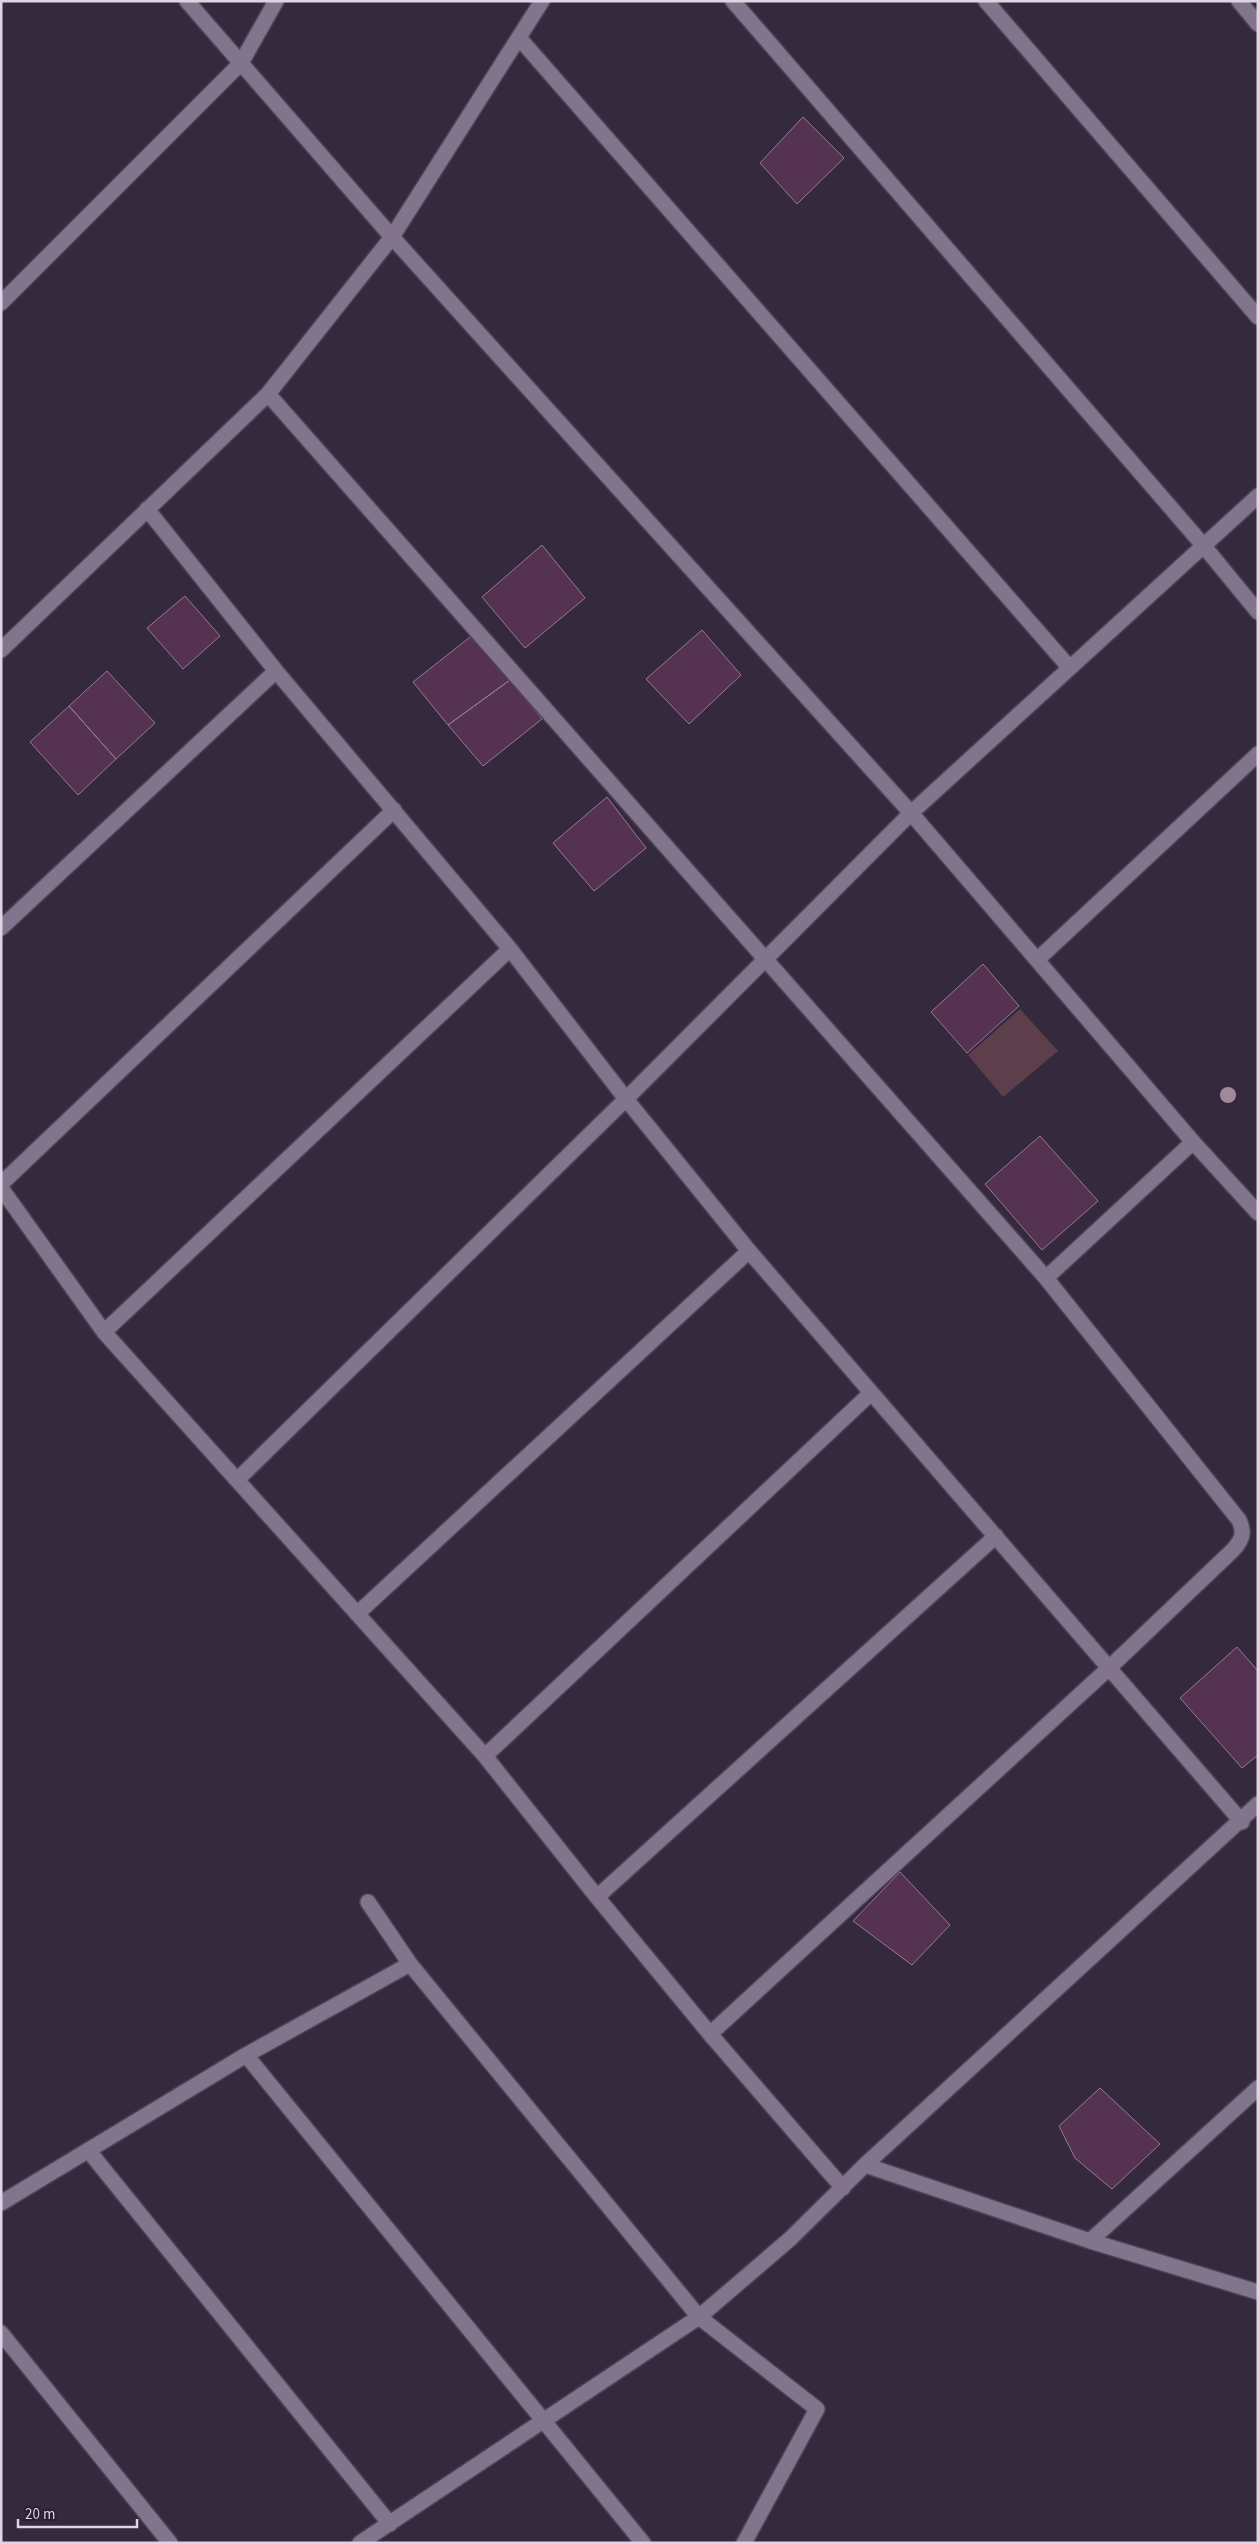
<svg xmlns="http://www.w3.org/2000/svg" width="1259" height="2544" font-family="'Source Sans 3',sans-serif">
<rect width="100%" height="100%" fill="#35293e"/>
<path fill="#5c3f4b" d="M 1020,1009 L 1058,1051 L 1003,1097 L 968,1055 Z"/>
<path fill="#553251" stroke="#947c90" d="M 803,117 L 844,158 L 797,204 L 760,163 Z
M 542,545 L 585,598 L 525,648 L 482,597 Z
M 185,596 L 220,636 L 183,669 L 147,628 Z
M 702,630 L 741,675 L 689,724 L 646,679 Z
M 474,634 L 510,680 L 448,725 L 413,682 Z
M 107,671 L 155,723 L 116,759 L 69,706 Z
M 510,680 L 542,719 L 483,766 L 448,725 Z
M 69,706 L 116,759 L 78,795 L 30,742 Z
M 607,797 L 646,848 L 594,891 L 553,843 Z
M 983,964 L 1019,1006 L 967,1053 L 931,1012 Z
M 1040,1136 L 1098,1201 L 1042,1250 L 985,1184 Z
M 1237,1647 L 1258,1671 L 1258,1755 L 1242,1768 L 1180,1698 Z
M 900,1872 L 950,1925 L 912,1965 L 853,1921 Z
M 1100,2088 L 1160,2144 L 1112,2189 L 1075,2158 L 1059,2126 Z"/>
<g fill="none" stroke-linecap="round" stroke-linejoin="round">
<defs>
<path id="street" d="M 187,1 L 392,237 L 911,813 L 1193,1142 L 1258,1213
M 733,1 L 1203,545 L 1258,612
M 986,1 L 1258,317
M 1239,1 L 1258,24
M 520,39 L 1069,667
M 1,303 L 241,63 L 276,1
M 268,394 L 1046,1278 L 1239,1520 C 1245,1533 1242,1540 1233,1550 L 1109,1668 L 710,2034
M 147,509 L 276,671 L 510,949 L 626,1099 L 749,1251 L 1242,1822
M 1,650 L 268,394 L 392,237 L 542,1
M 1,928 L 276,671
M 1038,959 L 1258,754
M 1,1184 L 394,810
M 1,1188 L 104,1332 L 485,1756 L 597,1897 L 710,2034 L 843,2188
M 1046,1278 L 1193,1142
M 104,1332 L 510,949
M 237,1480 L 626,1099 L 911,813 L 1258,496
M 357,1614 L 749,1251
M 485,1756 L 871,1393
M 597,1897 L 996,1536
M 368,1902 L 410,1964 L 699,2317 L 817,2409 L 744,2543
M 246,2055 L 643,2543
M 88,2150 L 390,2524
M 865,2165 L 1090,2241 L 1258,2292
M 1,2203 L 246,2055 L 410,1964
M 1090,2241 L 1258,2088
M 1,2333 L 170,2543
M 360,2543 L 699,2317 L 790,2239 L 865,2165 L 1258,1804"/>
</defs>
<use href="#street" stroke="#4e4456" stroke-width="18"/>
<use href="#street" stroke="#82748c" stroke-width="15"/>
</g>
<circle fill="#a0899a" cx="1228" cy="1095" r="8"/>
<rect width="1259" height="2544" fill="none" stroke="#ddd5e3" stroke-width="5"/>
<path d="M18 2519v8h119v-8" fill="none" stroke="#ddd5e3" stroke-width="2.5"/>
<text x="25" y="2519" font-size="15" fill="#ddd5e3" stroke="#2b1f33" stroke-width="4" paint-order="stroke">20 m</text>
</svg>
